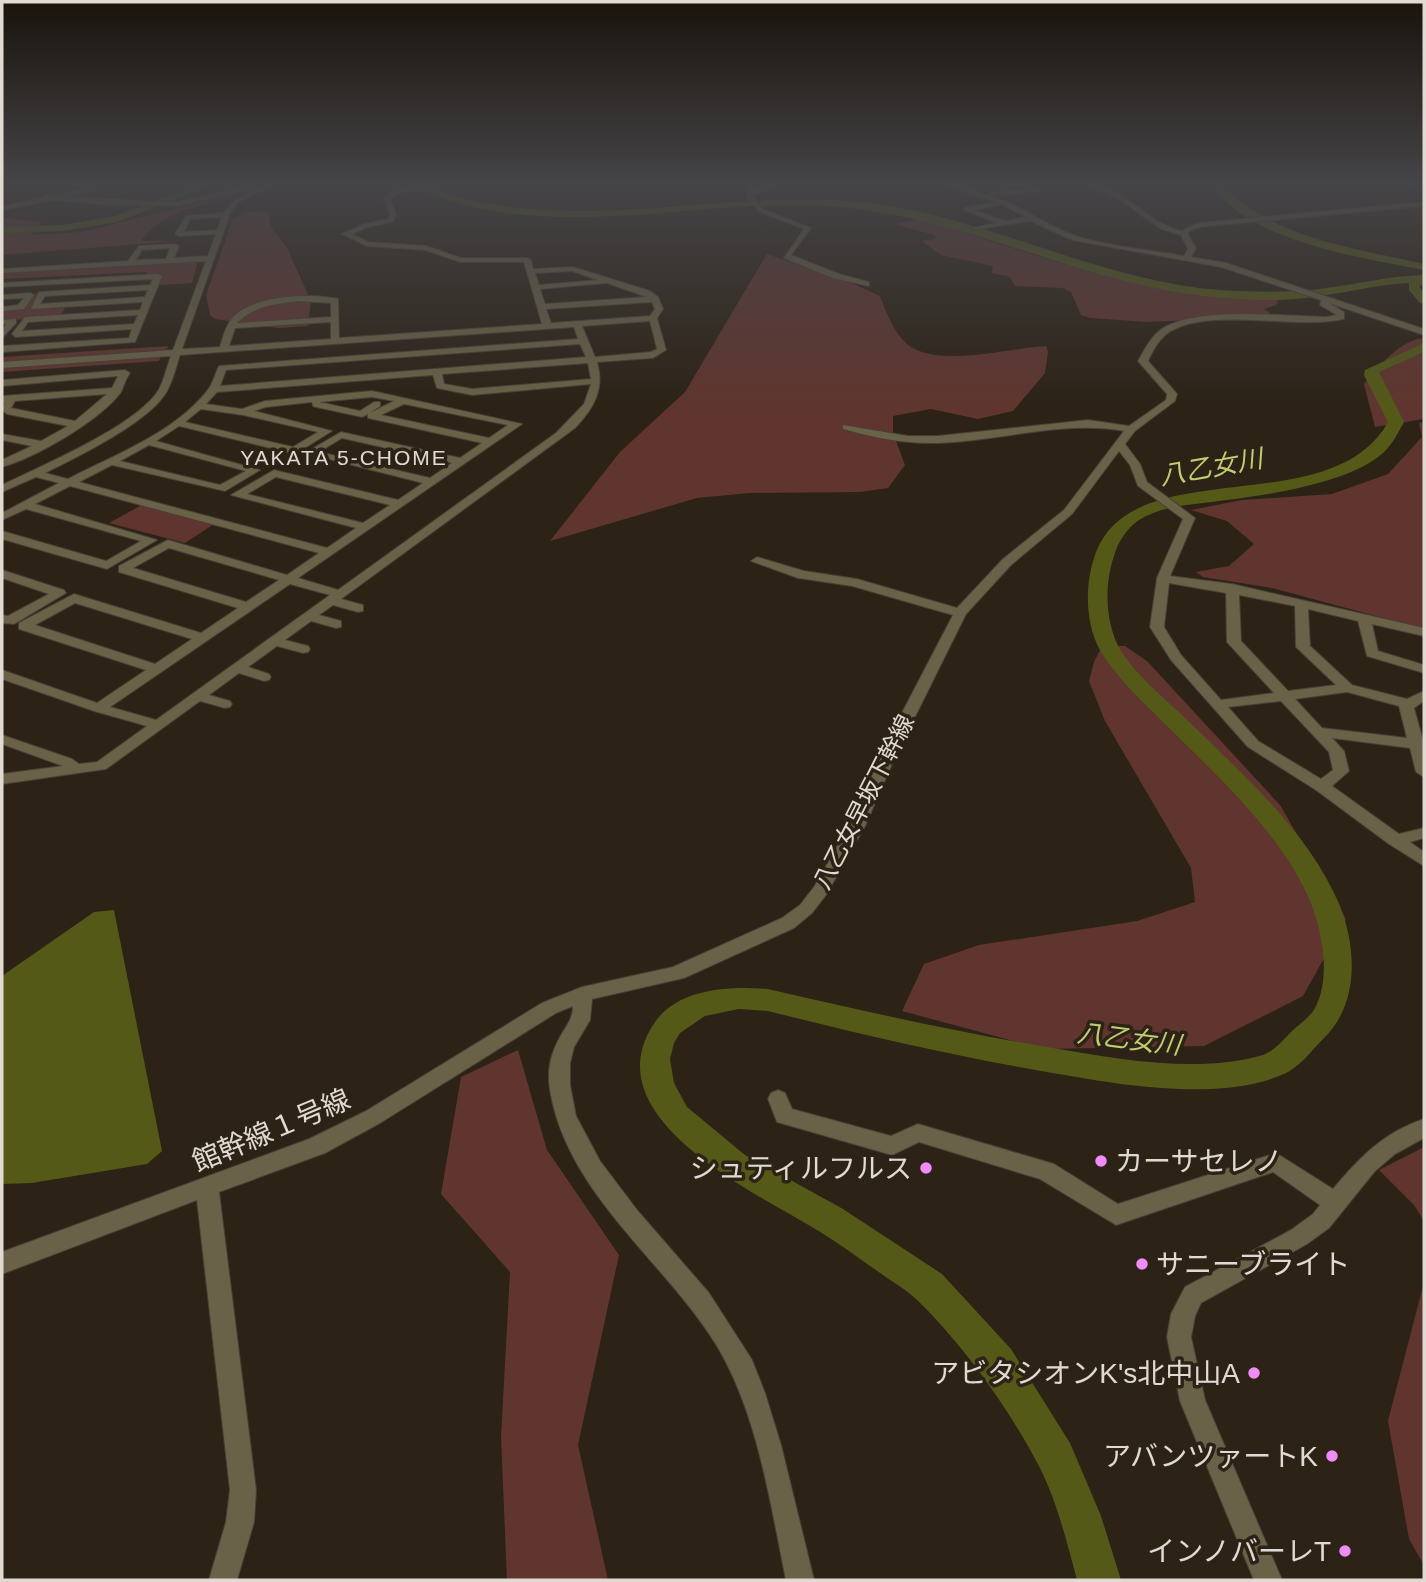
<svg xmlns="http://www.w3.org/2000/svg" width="1426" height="1582" font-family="Arial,'Noto Sans JP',sans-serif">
<rect width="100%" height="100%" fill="#2c2216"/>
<path fill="#60352f" d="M 238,193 L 234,197 C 203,206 160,212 141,241 L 177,241 L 2,255 L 2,218 L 42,222 L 30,235 L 82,232 Z
M 259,211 L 269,213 L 270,225 L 287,248 L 311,301 L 308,326 L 278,328 L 215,319 L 210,315 L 206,295 L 233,219 L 245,212 Z
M 920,219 C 1011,246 1100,280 1194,294 C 1222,298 1252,296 1280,297 L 1276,305 L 1264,309 L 1270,313 L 1264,317 L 1148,322 L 1090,318 L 1081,315 L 1071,292 L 1062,288 L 1015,286 L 1010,277 L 992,273 L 993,266 L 941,255 L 922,241 L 935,239 L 934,235 L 894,224 Z
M 767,254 L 847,281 L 880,296 C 886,313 896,337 911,347 C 942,367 1010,348 1046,346 L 1048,352 L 1045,373 L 1013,411 L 978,419 L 931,409 L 893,416 L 893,433 L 905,465 L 888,488 L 860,492 L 749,493 L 697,498 L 550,541 L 620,452 L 685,392 Z
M 193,260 L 197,264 L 192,283 L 160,285 L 160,275 L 146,275 L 147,272 L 2,279 L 2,272 Z
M 40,293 L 31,308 L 67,305 L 60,316 L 2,321 L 2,310 L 23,308 L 32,294 Z
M 1424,338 L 1424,419 L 1375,427 L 1364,384 C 1380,366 1399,340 1424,338 Z
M 168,346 L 167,349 L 159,351 L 2,362 L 2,357 Z
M 161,355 L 159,361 L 2,372 L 2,367 Z
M 1424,422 L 1424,629 L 1272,588 L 1203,577 L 1196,572 L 1229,566 L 1254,544 L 1227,521 L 1191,510 L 1242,500 L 1332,494 L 1388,474 L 1422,437 L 1419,423 Z
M 142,505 L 214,524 L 185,543 L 109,523 Z
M 1108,646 L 1125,646 L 1147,661 L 1280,805 L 1346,919 L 1303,996 L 1204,1046 L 1043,1049 L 902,1011 L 924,964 L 979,945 L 1137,921 L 1195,902 L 1191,868 L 1105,721 L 1089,681 L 1094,662 L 1101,648 Z
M 518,1050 L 547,1150 L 619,1255 L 578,1445 L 608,1580 L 507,1580 L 501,1437 L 510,1272 L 441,1194 L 461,1077 Z
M 1424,1147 L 1424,1221 L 1414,1205 L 1379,1170 Z
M 1424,1282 L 1424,1565 L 1409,1539 L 1388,1421 Z"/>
<path fill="#545918" d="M 114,910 L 162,1151 L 147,1164 L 32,1183 L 2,1184 L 2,976 L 94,912 Z"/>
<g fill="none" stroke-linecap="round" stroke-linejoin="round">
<path fill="#545918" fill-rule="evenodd" d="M 197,185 L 211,185 L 117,222 L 63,231 L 2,233 L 2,227 L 63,225 L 115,216 Z
M 408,185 C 430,185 448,195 469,200 C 504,208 539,210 574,211 C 682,212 789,187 896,207 C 1006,227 1107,281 1219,290 C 1252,292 1286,293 1319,289 C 1356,285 1386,276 1424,275 L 1424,283 L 1419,287 L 1424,292 L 1424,304 L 1420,303 L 1409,290 L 1409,283 C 1378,284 1350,292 1320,296 C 1278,303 1231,300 1189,294 C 1053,274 941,205 799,205 C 681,204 558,237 442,198 C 431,194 417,192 408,185 Z
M 1212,185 L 1223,185 C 1272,239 1356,248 1424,264 L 1424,270 C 1366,259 1299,248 1247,218 C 1233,210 1223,198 1212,185 Z
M 1424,343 L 1424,352 L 1379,372 L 1404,422 C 1398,433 1392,445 1383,453 C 1351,483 1263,496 1219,501 C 1192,505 1163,505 1139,520 C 1127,528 1118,542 1114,556 C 1104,585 1105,624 1121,651 C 1137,676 1162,696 1183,716 C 1240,772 1308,830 1340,906 C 1357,949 1359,1005 1323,1039 C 1311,1051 1300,1067 1284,1074 C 1218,1103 1116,1084 1047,1072 C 953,1056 860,1034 768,1011 L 739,1009 L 705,1016 L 680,1033 L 674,1043 L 670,1059 L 674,1083 L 687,1107 L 745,1155 L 843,1209 L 942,1274 L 1011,1349 L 1070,1443 L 1101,1516 L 1121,1580 L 1077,1580 C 1067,1543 1058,1505 1041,1470 C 1013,1414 962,1343 917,1300 C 907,1290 894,1283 883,1275 C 861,1260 840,1244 817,1230 C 757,1193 593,1119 653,1025 C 676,988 729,986 768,989 C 863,1011 957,1032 1053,1048 C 1118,1059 1198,1074 1263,1055 C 1274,1051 1283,1040 1291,1032 C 1299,1024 1311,1017 1316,1006 C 1330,978 1323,935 1312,906 C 1286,837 1214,773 1162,721 C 1140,699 1116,677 1100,650 C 1085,623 1085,586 1094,558 C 1128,448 1331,525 1388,422 L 1364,375 L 1365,370 Z"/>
<defs>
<path id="minor" d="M 80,185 L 86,185 L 91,191 L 67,197 L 178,202 L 252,186 L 255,188 L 178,206 L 97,204 L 54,200 L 2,210 L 2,206 L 43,198 L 46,195 L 84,190 Z
M 266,185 L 274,185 L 239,202 L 231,211 L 182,349 L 220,347 C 223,337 226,325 233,317 C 254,295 310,293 338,299 L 339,338 L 542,324 L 524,262 L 460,262 L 425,250 L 367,246 L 342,234 L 364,224 L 388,219 L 390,214 L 383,198 L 398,189 L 432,185 L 402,192 L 390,199 L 396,214 L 393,222 L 368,227 L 352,234 L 368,242 L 426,246 L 461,258 L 527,258 L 531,260 L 533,269 L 573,267 L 650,291 L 658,297 L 663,309 L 657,318 L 666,350 L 653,358 L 597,362 C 605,389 594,408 575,428 L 341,599 L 363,605 L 363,611 L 358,612 L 333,605 L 319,615 L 341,621 L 341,627 L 336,628 L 311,621 L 285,640 L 308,646 L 310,649 L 308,652 L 303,653 L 277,646 L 248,667 L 269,674 L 271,677 L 269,680 L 264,681 L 239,673 L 209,695 L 230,701 L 232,704 L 230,707 L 225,708 L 200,701 L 106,769 L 2,784 L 2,774 L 63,766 L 2,744 L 2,735 L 72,759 L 79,764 L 97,762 L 147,726 L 94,711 L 2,679 L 2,670 L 97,703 L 146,670 L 19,629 L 19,623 L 74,594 L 201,633 L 238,608 L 119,572 L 119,566 L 168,540 L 287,575 L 319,553 L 70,486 L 35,504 L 157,540 L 107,569 L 2,539 L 2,531 L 106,561 L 141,541 L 26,509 L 2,520 L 2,513 L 59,483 L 36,477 L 2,492 L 2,485 C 41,466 134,427 158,391 C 164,381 167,366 171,356 L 2,368 L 2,362 L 173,350 L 206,261 L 2,273 L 2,269 L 128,261 L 139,246 L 175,244 L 179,246 L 174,258 L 208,256 L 216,234 L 179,236 L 175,234 L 186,216 L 223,213 L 235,200 ZM 222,217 L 217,230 L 184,232 L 190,219 ZM 170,248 L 166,259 L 136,260 L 142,250 ZM 572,271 L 598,280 L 539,285 L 535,273 ZM 607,283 L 647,297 L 545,304 L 540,289 ZM 298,301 L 331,303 L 331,317 L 237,323 C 253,306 276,304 298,301 ZM 652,302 L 655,309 L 650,316 L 551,323 L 546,309 ZM 650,321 L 657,349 L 651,352 L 595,357 L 582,326 ZM 331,322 L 331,339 L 229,346 L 235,328 ZM 574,327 L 578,339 L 219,366 C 215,374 213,384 207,391 C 174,433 114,455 68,479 L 45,473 C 77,457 150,422 167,391 C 173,380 176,367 180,355 ZM 580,344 L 586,357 L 220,386 L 226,370 ZM 588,363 L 591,379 L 472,389 L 444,384 L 442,374 ZM 433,375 L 437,388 L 472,395 L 591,384 L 584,404 L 556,433 L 338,590 L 298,578 L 522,424 L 372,391 L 265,401 L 242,409 L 206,404 L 217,392 ZM 372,397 L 394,401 L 370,413 L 380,406 L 380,402 L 374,402 L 360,411 L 319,402 ZM 312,402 L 313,406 L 316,407 L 362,417 L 368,414 L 368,418 L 482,443 L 460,458 L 341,432 L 305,453 L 423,483 L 398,500 L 274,470 L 231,495 L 356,528 L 327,548 L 79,482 L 112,465 L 225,491 L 260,470 L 156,441 L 179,426 L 295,454 L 332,431 L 254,411 L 266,407 ZM 404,404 L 508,425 L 489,438 L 381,415 ZM 201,409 L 243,415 L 318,432 L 293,447 L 185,422 ZM 342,438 L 452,463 L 430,478 L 319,452 ZM 149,445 L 246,471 L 220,485 L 120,461 ZM 276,477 L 390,505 L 363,523 L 247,494 ZM 169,548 L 279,580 L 246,602 L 133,568 ZM 290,584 L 330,595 L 156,720 L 110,707 ZM 75,603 L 192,639 L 155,664 L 35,625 Z
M 765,185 L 776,185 L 752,195 L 762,209 L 811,228 L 791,255 L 839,274 L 869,282 L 869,286 L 833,278 L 784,258 L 804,229 L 758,211 L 746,195 L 749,190 Z
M 947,185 L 957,185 L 987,195 L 990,192 L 1029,190 L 1022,185 L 1030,185 L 1040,191 L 991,196 C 1020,205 1044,224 1073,235 C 1103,246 1152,250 1184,256 L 1188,249 L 1181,235 L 1161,229 L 1115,196 L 1086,185 C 1126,185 1145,223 1182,231 L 1198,223 L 1424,202 L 1424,206 L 1199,227 L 1189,231 L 1188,234 L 1196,249 L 1191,257 L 1226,263 L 1424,329 L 1424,335 L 1329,303 L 1344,312 L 1344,319 C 1295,330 1214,307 1171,331 C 1160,337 1153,350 1148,361 L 1177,394 L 1175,401 L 1135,431 L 1125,444 L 1140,464 L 1147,482 L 1195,518 L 1170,576 L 1232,584 L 1424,628 L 1424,636 L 1372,624 L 1378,651 L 1424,665 L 1424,673 L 1367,656 L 1358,621 L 1308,609 L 1310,646 L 1352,685 L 1407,699 L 1424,691 L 1424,701 L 1414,708 L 1424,744 L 1424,777 L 1416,772 L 1410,748 L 1332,738 L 1344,751 L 1349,771 L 1332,786 L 1399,834 L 1424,828 L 1424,838 L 1410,842 L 1424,852 L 1424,866 L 1389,844 L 1316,790 L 1248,747 L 1171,660 L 1150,627 L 1157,578 L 1183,519 L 1138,486 L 1130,465 L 1119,451 L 1072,514 L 1011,565 L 966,614 L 896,755 L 865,826 L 826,895 L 812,913 L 794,928 L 684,978 L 592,999 L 590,1020 L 574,1047 L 570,1063 L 570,1085 L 576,1116 L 600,1161 L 637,1210 L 709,1293 L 752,1360 L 765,1393 L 781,1445 L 814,1580 L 786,1580 C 770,1502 758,1415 717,1346 C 665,1261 567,1194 550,1090 C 547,1073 550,1055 559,1039 C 565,1027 573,1020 573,1006 L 556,1013 L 380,1123 L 325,1153 L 219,1192 L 256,1490 L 254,1522 L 237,1580 L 209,1580 L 226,1522 L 230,1490 L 197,1200 L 2,1274 L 2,1252 L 309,1139 L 366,1111 L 542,1003 L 582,987 L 673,967 L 782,918 L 800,905 L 814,887 L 849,826 L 880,755 L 953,615 L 852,586 L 798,578 L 751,561 L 757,557 L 804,571 L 857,579 L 957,608 L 1003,559 L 1064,510 L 1124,431 C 1062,420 1001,441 938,443 C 905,444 875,438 843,429 L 843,425 L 908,436 L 938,436 L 1088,420 L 1129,426 L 1166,400 L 1167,394 L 1138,361 C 1145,349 1152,334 1165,327 C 1202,307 1284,316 1326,317 L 1337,315 L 1320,305 L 1321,300 L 1221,267 L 1072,240 L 1031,221 L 972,230 L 972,228 L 997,223 L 964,210 L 964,208 L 995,202 ZM 1002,204 L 1025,217 L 1005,221 L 974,210 ZM 1169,583 L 1226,593 L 1227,642 L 1274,693 L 1221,700 L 1181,655 L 1164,627 ZM 1239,595 L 1295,606 L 1296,647 L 1336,685 L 1288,691 L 1241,641 ZM 1347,692 L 1399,706 L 1407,738 L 1322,728 L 1295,699 ZM 1281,701 L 1329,752 L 1333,770 L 1321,779 L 1258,741 L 1228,707 Z
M 1410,185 L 1424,187 L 1424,191 L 1411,186 Z
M 158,274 L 162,276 L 135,342 L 2,352 L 2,346 L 129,338 L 132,329 L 16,337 L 12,334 L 25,317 L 140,310 L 143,302 L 31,309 L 39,292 L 150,285 L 153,279 L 2,287 L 2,283 ZM 148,290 L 145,297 L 40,304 L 45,296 ZM 138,315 L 134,324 L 22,331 L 28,322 Z
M 30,293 L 34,295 L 24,309 L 2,311 L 2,307 L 18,305 L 24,298 L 2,299 L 2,295 Z
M 16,319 L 16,323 L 2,338 L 2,330 L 6,324 L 2,324 L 2,320 Z
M 125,370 L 130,373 C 126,378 123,388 121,392 C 101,420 35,458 2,467 L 2,460 L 32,446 L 2,440 L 2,434 L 41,441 L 68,426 L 7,414 L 2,410 L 4,402 L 2,402 L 2,396 L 112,388 L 118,376 L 2,386 L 2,380 ZM 107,394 L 75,421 L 11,408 L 15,401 Z
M 2,570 L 64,590 L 66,593 L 14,624 L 2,623 L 2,615 L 8,616 L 49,594 L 2,578 Z
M 778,1090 L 785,1093 L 792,1109 L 891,1136 L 918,1124 L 1054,1164 L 1118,1204 L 1276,1153 L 1333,1189 C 1359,1158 1384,1132 1424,1119 L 1424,1138 L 1395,1154 L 1375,1171 L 1329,1228 L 1307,1244 L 1201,1303 L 1195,1316 L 1191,1337 L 1205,1400 L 1282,1580 L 1254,1580 L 1180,1401 L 1167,1337 L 1171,1314 L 1185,1287 L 1291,1230 L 1313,1214 L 1320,1205 L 1273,1172 L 1116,1225 L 1040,1179 L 919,1142 L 892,1155 L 777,1122 L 768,1099 L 771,1093 Z"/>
</defs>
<use href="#minor" stroke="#493f34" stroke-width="2"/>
<use href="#minor" fill="#696148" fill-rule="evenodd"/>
</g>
<linearGradient id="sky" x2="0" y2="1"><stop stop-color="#18130c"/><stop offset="0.45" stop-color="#454447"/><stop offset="1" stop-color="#454447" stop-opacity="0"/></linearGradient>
<rect width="1426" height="407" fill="url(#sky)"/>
<g fill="#ee8cf9" stroke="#2c2216" stroke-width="2.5">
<circle cx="1101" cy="1161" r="7"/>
<circle cx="926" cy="1168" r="7"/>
<circle cx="1142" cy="1264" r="7"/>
<circle cx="1254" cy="1373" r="7"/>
<circle cx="1332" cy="1456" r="7"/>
<circle cx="1345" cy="1551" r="7"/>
</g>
<g text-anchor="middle" stroke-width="7" stroke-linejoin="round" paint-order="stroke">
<g font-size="21" letter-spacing="2" fill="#e1dad2" stroke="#2c2216">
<text x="344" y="465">YAKATA 5-CHOME</text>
</g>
<g font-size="24" fill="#e1dad2" stroke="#2c2216">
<text transform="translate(864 802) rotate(-63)" y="8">八乙女早坂下幹線</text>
</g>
<g font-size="26" font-style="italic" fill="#c3cc70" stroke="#2c2216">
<text transform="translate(1211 467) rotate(-10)" y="9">八乙女川</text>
<text transform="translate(1129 1039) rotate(7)" y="9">八乙女川</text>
</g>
<g font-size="28" fill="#e1dad2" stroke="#2c2216">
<text transform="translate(271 1130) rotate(-23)" y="10">館幹線１号線</text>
</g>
<g font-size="28" fill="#e1dad2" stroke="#2c2216" text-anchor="end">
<text x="1115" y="1171" text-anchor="start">カーサセレノ</text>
<text x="912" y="1178">シュティルフルス</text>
<text x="1156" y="1274" text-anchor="start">サニーブライト</text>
<text x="1240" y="1383">アビタシオンK's北中山A</text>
<text x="1318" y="1466">アバンツァートK</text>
<text x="1331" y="1561">インノバーレT</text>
</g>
</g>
<rect width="1426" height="1582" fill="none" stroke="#e1dad2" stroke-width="7"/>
</svg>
